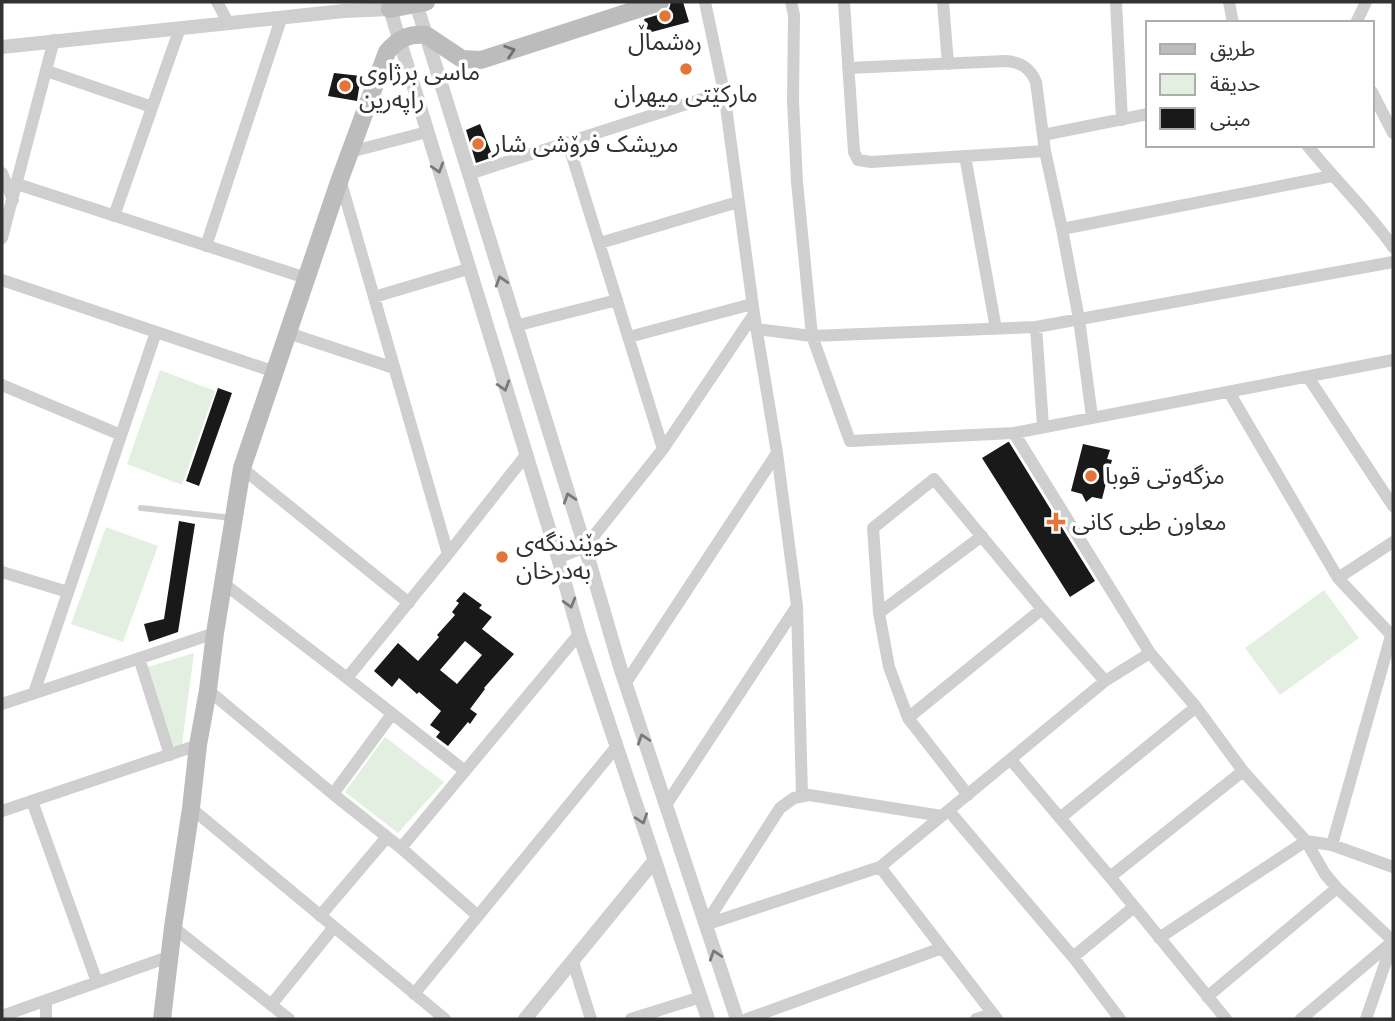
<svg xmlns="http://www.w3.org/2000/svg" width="1395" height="1021" font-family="Raleway,'Noto Sans Arabic',sans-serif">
<rect width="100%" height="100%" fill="#fff"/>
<path fill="#e3efe1" d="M 160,370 L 215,391 L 182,485 L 127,464 Z
M 106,527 L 158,546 L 123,642 L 71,624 Z
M 1324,590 L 1359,638 L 1280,695 L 1245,648 Z
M 194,653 L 182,744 L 174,747 L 148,667 Z
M 385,737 L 444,782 L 398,833 L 345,792 Z"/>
<path fill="#191919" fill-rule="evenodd" d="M 671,2 L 683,2 L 689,22 L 648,33 L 644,19 L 664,13 L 669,9 Z
M 334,73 L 361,76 L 357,101 L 328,96 Z
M 480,124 L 493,157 L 476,163 L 466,130 Z
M 218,388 L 232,393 L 199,486 L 186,481 Z
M 1008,442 L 1009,442 L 1095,581 L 1070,597 L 982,458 Z
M 1083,444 L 1110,450 L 1107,459 L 1112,460 L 1102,499 L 1092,497 L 1086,502 L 1082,494 L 1071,491 Z
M 179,521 L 195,524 L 178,632 L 149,642 L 144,624 L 164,619 Z
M 464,592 L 482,605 L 479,608 L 492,617 L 482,629 L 514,654 L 484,688 L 485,689 L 470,709 L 477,714 L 470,724 L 468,722 L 448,746 L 436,737 L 440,732 L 430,725 L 441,711 L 419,692 L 417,694 L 399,678 L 392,687 L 374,671 L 398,643 L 418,661 L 439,637 L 437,635 L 455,615 L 452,612 L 459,603 L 456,601 ZM 465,641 L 482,655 L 457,684 L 440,670 Z"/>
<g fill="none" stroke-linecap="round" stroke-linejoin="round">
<path stroke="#cfcfcf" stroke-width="6" d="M 141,508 L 232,518"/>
<path stroke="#cfcfcf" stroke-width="12" d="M 217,2 L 229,24
M 705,2 L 724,92 L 754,314 L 777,453 L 797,606 L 802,795
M 791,2 L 794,15 L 793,100 L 797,182 L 812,336 L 850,441 L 1014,433 L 1393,360
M 844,2 L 854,152 L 858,160 L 871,162 L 1045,151
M 943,2 L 948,64
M 1116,2 L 1122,120
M 1229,2 L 1233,23
M 1356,23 L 1366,2
M 848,68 L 1006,61 C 1021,62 1030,68 1036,82 L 1045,151 L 1062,229
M 47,71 L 152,107
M 1372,92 L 1393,133
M 1043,135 L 1148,114
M 568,143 L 663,449
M 1307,145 C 1335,180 1368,211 1393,247
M 350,152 L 427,132
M 965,156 L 996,329
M 2,173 L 13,200
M 469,174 L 724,92
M 340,179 L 448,554
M 17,184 L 306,278
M 114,216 L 180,28
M 2,238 L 54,40
M 600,243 L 738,202
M 206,246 L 281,19
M 2,280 L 275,372
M 374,297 L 468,269
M 515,326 L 617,300
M 1036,327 L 1043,426
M 756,329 L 812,336 L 1036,327 L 1393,262
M 288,333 L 394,368
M 629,337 L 752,304
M 1308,377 L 1393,506
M 2,385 L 121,435
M 1229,392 L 1338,578 L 1393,637
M 1092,417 L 1079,319 L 1062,229 L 1332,176
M 1014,433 L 1150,653 L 1196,707 L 1243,771 L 1306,841 L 1325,874 L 1337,888 L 1393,941
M 242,468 L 409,603
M 558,558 L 585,547 L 663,449 L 754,314
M 2,572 L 68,592
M 1338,578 L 1393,542
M 223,583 L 347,678 L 465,771
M 879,613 L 982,536
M 139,658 L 170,755
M 347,678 L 448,554 L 526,455
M 625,684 L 777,453
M 208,690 L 333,794 L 401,848 L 478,916
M 34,693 L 156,332
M 2,704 L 215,633
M 908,718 L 1042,609
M 1011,760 L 1110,877 L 1226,1019
M 333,794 L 392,714
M 968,795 L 908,718 L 889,667 L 879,613 L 873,528 L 934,479 L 1042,609 L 1105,681
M 32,801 L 97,982
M 666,805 L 797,606
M 191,808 L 445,1019
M 2,811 L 198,745
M 949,811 L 1073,957 L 1120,1019
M 1060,818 L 1196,707
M 1332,845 L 1391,636 L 1393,634
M 401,848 L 579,634
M 880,867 L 997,1019
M 1110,877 L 1243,771
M 320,916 L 387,837
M 705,925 L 880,867 L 1105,681 L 1150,653
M 705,925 L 780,808 L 794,798 L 809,795 L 942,816
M 173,927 L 289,1019
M 1159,938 L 1306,841 L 1332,845 L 1393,867
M 1073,957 L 1134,907
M 573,962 L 591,1019
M 414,994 L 617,746
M 1207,997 L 1337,888
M 271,1005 L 334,927
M 2,1016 L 171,956
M 46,1019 L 46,1000
M 631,1019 L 701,997
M 747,1019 L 942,948
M 976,1019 L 992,1014
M 1301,1019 L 1393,941
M 1366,1019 L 1393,941"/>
<path stroke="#cfcfcf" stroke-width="14" d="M 416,3 L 585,547 L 620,667 L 737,1019
M 2,47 L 344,11 L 390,9 L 558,558 L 579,634 L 708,1019
M 525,1019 L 655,860"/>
<path stroke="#bcbcbc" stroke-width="18" d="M 390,9 L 426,2
M 162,1019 L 173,927 L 191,808 L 198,745 L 208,690 L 215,633 L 242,468 L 340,179 L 387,52 C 398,39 409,33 426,35 L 462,59 L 481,60 L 660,2"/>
</g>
<defs><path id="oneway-chevron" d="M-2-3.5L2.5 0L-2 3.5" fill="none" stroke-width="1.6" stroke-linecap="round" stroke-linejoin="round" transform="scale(1.75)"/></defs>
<use stroke="#707070" href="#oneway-chevron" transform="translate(510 51) rotate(-18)"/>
<g stroke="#797979">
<use href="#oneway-chevron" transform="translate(438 168) rotate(73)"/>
<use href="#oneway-chevron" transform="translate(501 281) rotate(-107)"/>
<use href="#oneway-chevron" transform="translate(504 386) rotate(73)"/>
<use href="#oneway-chevron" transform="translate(569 498) rotate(-108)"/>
<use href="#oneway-chevron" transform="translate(570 603) rotate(74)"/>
<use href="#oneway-chevron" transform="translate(643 739) rotate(-108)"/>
<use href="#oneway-chevron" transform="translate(642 819) rotate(71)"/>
<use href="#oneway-chevron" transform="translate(715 955) rotate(-108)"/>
</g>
<g fill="#e57439" stroke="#fff" stroke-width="2.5">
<circle cx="665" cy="16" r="7"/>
<circle cx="686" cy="69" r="7"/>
<circle cx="345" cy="86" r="7"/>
<circle cx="478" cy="144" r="7"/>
<circle cx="1091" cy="476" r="7"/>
<path d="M1052.5 511.5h7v7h7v7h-7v7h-7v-7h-7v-7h7z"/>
<circle cx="502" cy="557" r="7"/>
</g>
<g text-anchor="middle" stroke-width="7" stroke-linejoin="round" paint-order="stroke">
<g font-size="24" fill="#323232" stroke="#fff" text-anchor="start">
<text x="665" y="50" text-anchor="middle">رەشماڵ</text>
<text x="359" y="80">ماسی برژاوی<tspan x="359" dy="28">راپەرین</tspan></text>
<text x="686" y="102" text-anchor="middle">مارکێتی میهران</text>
<text x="492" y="152">مریشک فرۆشی شار</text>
<text x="1105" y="484">مزگەوتی قوبا</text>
<text x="1072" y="530">معاون طبی کانی</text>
<text x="516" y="551">خوێندنگەی<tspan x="516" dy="28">بەدرخان</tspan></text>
</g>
</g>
<rect width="1395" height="1021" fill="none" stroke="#323232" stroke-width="7"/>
<rect x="1146" y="21" width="228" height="126" fill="#ffffff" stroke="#adadad" stroke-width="2"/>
<rect x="1160" y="44" width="35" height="10" fill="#bcbcbc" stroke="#adadad" stroke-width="2"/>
<text x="1210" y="56" font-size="21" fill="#323232">طريق</text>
<rect x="1160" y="74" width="35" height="21" fill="#e3efe1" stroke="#adadad" stroke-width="2"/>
<text x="1210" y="91" font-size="21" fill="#323232">حديقة</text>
<rect x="1160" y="108" width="35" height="21" fill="#191919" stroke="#adadad" stroke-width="2"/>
<text x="1210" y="126" font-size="21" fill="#323232">مبنى</text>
</svg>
